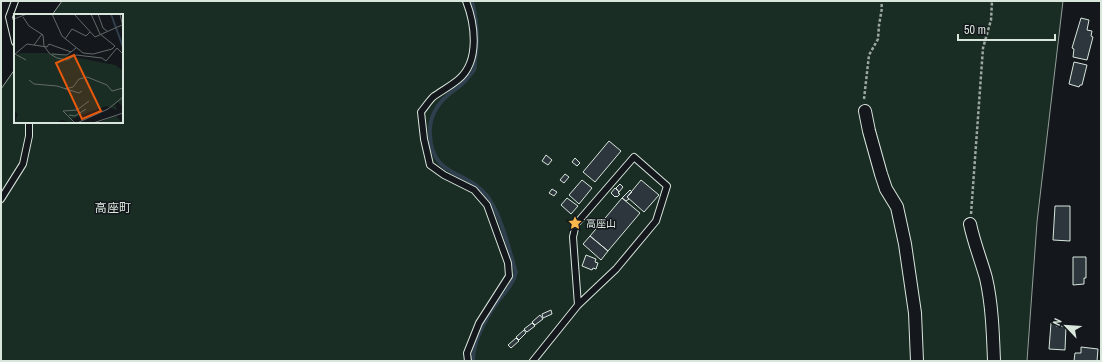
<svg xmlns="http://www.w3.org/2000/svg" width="1102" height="362" font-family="'Archivo Narrow','Noto Sans JP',sans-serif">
<rect width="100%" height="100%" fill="#14181c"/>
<path fill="#1a2d24" stroke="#939e99" d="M 62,1 L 1063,1 L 1037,222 L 1027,361 L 1,361 L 1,89 L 15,69 L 15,122 L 122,122 L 122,15 L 52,15 Z"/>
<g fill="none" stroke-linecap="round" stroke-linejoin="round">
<path stroke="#2f3f4d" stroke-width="4" d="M 472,1 C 477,21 479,40 475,61 C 475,64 475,68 474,70 C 472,73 468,77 466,80 C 461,86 454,90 448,95 C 435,106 429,119 430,135 C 432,178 467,170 487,196 C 501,214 509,250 516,272 C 514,283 505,292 498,301 C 486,318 473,340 473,361"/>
</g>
<path fill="#2c363c" stroke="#d8e6dc" d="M 1081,18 L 1089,20 L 1087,30 L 1092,31 L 1091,36 L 1093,37 L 1087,60 L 1073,57 L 1074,49 L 1072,48 Z
M 1074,62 L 1087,65 L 1082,85 L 1080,85 L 1079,87 L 1069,84 Z
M 609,141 L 621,151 L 595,182 L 583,172 Z
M 546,155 L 552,160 L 548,165 L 542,161 Z
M 575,158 L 580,163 L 577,166 L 572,162 Z
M 565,174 L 569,177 L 564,183 L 560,180 Z
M 582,180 L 592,188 L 579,204 L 569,195 Z
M 641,180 L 659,195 L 644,212 L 627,197 Z
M 620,184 L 623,187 L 619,192 L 616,188 Z
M 615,188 L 619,192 L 618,193 L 620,194 L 617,197 L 616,196 L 615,197 L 611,193 Z
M 552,189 L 557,192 L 554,196 L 549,193 Z
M 630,190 L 632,192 L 627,197 L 629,199 L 626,201 L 622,198 Z
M 567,198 L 578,206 L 571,214 L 561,205 Z
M 622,198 L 640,213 L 608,251 L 590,236 Z
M 1055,206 L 1070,206 L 1070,241 L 1053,240 Z
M 591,220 L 595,223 L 591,228 L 587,225 Z
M 590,236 L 608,251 L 601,260 L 583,244 Z
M 586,255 L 596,259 L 595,262 L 598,263 L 596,269 L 593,268 L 592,270 L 582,266 Z
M 1073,257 L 1086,257 L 1086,278 L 1084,278 L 1084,284 L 1073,285 Z
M 551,310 L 552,314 L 543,318 L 542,314 Z
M 540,315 L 543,319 L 535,325 L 532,322 Z
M 532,323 L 535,326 L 527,332 L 524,329 Z
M 1051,323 L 1056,323 L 1056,326 L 1066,326 L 1065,350 L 1049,349 Z
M 524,330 L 526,333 L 519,340 L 516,337 Z
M 516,338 L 519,341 L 511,348 L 508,345 Z
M 1081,347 L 1098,349 L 1097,361 L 1074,361 L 1075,353 L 1081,353 Z"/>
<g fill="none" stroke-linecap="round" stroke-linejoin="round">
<defs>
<path id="service" d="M 15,1 L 9,17 L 15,42
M 466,1 C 475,24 480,61 459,79 C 451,86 441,91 433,97 C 429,101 425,107 421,112 L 424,139 L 430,165 L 444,175 L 474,190 L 487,205 L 508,263 L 509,276 L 479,323 L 467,353 L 468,361
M 1,199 L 23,164 L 29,136 L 29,122
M 533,361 L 578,305 L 616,269 L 656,221 L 667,186 L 634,157 L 576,224 L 573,237 L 578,305"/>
<path id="minor" d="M 865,111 L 869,131 L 881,174 L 886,189 L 897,207 L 905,244 L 915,313 L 917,361
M 970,224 C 974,243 981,260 986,278 C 992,304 993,334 994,361"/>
</defs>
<use href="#service" stroke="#d8e6dc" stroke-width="8"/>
<use href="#minor" stroke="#d8e6dc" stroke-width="14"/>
<path stroke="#9da8a2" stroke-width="2.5" stroke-dasharray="3 2" stroke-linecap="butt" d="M 864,99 L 869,55 L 878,39 L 879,25 L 882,8 L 881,1
M 971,214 L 983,48 L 991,20 L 992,1"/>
<use href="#service" stroke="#14181c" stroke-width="6"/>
<use href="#minor" stroke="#14181c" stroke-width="12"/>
</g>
<defs>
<symbol id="sight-bare" viewBox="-9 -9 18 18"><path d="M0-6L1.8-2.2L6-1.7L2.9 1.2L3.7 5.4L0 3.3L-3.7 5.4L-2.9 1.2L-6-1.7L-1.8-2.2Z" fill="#ffb74d" stroke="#14181c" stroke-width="2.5" paint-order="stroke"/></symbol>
</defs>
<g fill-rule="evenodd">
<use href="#sight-bare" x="565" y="213" width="20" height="20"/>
</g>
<g text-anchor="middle" stroke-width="3" stroke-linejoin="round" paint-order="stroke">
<g font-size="10" fill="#d8e6dc" stroke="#14181c" text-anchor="start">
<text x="586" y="227">高座山</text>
</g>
<g font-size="12" fill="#d8e6dc" stroke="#14181c">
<text x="113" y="212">高座町</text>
</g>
</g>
<g transform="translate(14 14)">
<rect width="109" height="109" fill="#14181c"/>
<path d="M 6,39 L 39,39 L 101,51 L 109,57 L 109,92 L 103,88 L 101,91 L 103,96 L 92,92 L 58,105 L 58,109 L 48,106 L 41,109 L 0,109 L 4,100 L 0,97 L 0,43 ZM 102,102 L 109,109 L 84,109 L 97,103 Z" fill="#1a2d24"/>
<path fill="none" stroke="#2f3f4d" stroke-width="2" d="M 97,0 L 109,33"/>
<path fill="none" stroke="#626a69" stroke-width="1" d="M 38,0 L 48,22 L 69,39 L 79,40 L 98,35 L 101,32 L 86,20 L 77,0M 60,0 L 81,23 L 108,11M 84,0 L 89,14 L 93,17M 106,0 L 109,13M 9,3 L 15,12 L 29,21 L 30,32 L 36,40 L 43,44 L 53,46 L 62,41 L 88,44 L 92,47 L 103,34 L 109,40M 0,5 L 13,0M 51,25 L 58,15 L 72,22 L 76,18M 20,31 L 28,20M 38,40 L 53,41 L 62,34M 12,46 L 1,40 L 13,30 L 33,33 L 35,30 L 57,38M 15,66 L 20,70 L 43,72 L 65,79 L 68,77M 51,75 L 59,73 L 65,65 L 73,63 L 93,71 L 98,77 L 109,74M 55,101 L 61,102 L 72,95M 61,109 L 49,97 L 63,96 L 75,87M 63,109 L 94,95 L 109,83M 79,109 L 109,99"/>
<path fill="#e8590c" fill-opacity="0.15" stroke="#e8590c" stroke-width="2" d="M 60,41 L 87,97 L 68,105 L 42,49 Z"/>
<rect width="109" height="109" fill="none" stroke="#d8e6dc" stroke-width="2"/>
</g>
<rect width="1102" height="362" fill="none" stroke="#d8e6dc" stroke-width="4"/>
<g transform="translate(1066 326) rotate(295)" stroke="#14181c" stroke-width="3" paint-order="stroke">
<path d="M0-3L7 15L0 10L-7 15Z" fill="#d8e6dc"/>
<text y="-6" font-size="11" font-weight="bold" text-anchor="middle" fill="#d8e6dc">N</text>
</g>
<path d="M958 34v6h97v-6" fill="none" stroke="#d8e6dc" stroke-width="2"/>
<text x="964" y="34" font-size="12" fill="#d8e6dc" stroke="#14181c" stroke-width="3" paint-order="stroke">50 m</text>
</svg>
